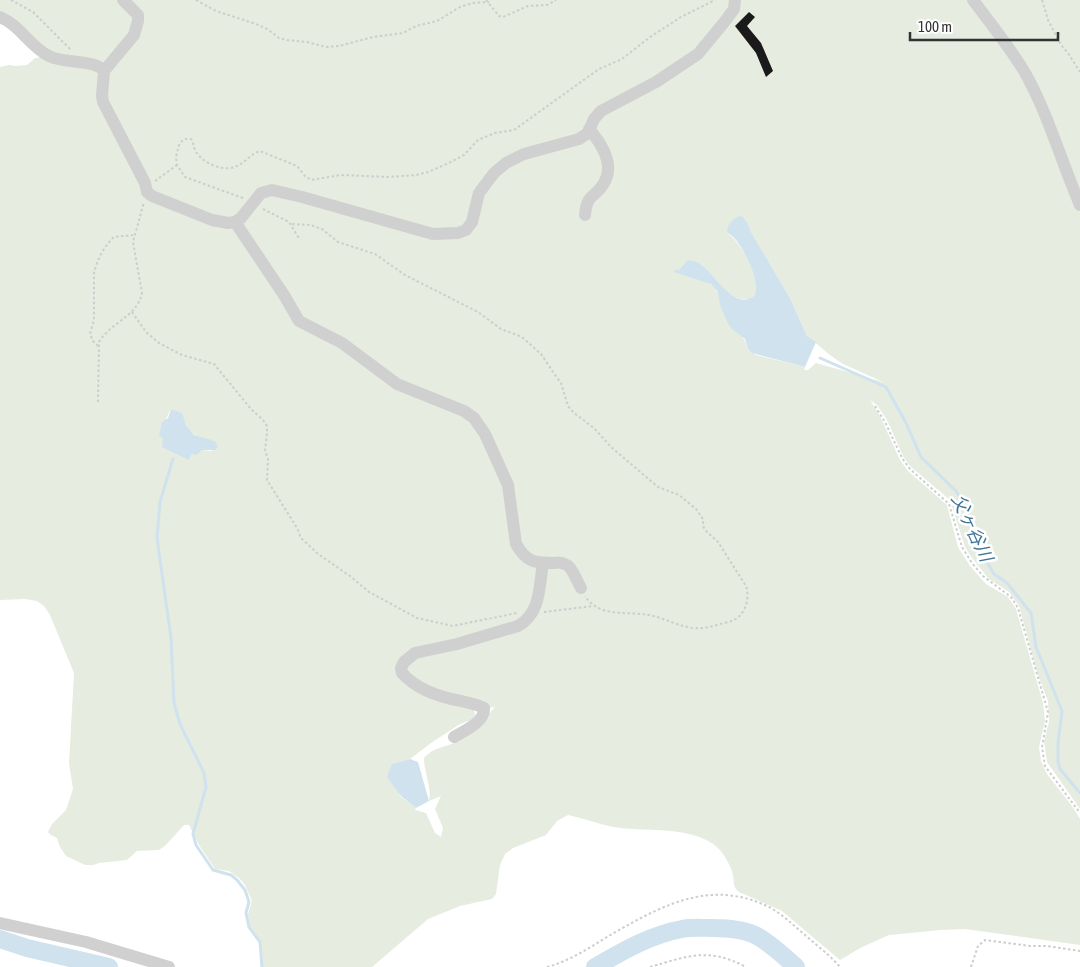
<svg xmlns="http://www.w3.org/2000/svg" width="1080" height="967" font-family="'Asap Condensed','Noto Sans JP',sans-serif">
<rect width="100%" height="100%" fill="#fff"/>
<path fill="#e6ecdf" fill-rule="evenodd" d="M 0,0 L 1080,0 L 1080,809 L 1047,762 L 1044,741 L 1049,722 L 1048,701 L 1038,675 L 1019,606 L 1009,592 L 989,579 L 972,558 L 965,547 L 950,500 L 910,466 L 903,456 L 887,420 L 877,405 L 870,400 L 880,416 L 900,460 L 908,471 L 947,505 L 958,547 L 970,566 L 986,584 L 1008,597 L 1016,609 L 1043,703 L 1045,721 L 1039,747 L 1041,761 L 1047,774 L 1072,806 L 1080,819 L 1080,945 L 965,929 L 941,930 L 889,935 L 862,947 L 840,960 L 782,911 L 739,892 C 733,887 734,883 733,875 C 731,866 724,854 718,848 C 694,825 643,832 613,827 C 598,824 583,818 568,815 L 557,821 L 546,835 L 513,848 L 505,854 L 500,865 L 496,894 L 492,899 L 460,906 L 428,919 L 372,967 L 263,967 L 261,941 L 250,926 L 248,914 L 252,901 L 245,885 L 239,878 L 229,871 L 215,869 L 199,845 L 189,825 L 184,825 L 166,845 L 159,850 L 137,851 L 127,860 L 99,863 L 93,865 L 85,865 L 66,856 L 60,847 L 57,838 L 51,835 L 48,832 L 52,824 L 66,810 L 73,789 L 69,763 L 74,673 L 50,615 L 44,606 L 37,601 L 25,599 L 0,600 L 0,67 L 9,65 L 16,66 L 27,65 L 35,58 L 41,57 L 17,31 L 0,24 ZM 748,224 L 751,232 L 790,298 L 807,336 L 830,355 L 843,364 L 883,382 L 816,363 L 808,370 L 804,370 L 805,367 L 756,355 L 748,349 C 743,330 735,336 728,321 C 722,311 719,291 712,285 C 705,279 688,274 679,270 L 701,264 C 715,277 729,303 751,299 C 768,285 741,244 729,234 ZM 171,409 C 185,412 184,428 195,435 C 201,439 209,440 215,441 L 212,451 L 202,450 L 192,454 L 189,460 L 164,442 C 161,431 166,417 171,409 ZM 495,707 C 484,719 471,735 456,742 C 444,748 433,747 424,758 C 424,773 432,787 429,801 L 441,796 L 435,809 L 443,828 L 441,837 L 435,833 L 426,813 L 415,810 L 416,808 L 400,796 L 393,764 L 410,759 L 431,743 L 460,724 L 471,720 L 475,715 L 474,710 Z"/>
<path fill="#cfe2ee" d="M 742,216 L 748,224 L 751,232 L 790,298 L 807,336 L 816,342 L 805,367 L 752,353 L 748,349 L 745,339 L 732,329 L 728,323 L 721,308 L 717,291 L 711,284 L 674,272 L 675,270 L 679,270 L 688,260 C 694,261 699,262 703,266 C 715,276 736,311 754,296 C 762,282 745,252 736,240 C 733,236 730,235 727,231 C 728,223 734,217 742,216 Z
M 171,409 L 182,413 L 186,425 L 194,435 L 215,441 L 218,447 L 215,450 L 202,450 L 197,455 L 192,454 L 189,460 L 162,447 L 163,438 L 159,436 L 162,422 L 168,418 Z
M 410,759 L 418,762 L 429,801 L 416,808 L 401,796 L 387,777 L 392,764 Z"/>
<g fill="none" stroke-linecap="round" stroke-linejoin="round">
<path stroke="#cfe2ee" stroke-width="3" d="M 820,358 L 886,387 L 906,423 L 921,457 L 956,491 L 964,504 L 979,549 L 994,574 L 1007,583 L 1031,613 L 1036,647 L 1062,711 L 1058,743 L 1058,762 L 1060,769 L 1080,793
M 173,459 L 160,502 L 157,538 L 171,638 L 174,703 L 180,724 L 204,773 L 206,787 L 193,834 L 196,845 L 213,870 L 231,875 L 237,880 L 245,890 L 249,902 L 246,913 L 249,927 L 260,942 L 262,967"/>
<path stroke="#cfe2ee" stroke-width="18" d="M 0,939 L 27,948 L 109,967
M 595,967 C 623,951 650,935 682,929 C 691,927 702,928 712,928 C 727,928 744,929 757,936 C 771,944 784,956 796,967"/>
</g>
<path fill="#1a1a1a" d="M 749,12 L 755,17 L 747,26 L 761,43 L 773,71 L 766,77 L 756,53 L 735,26 Z"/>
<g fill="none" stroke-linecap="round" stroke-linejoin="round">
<path stroke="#cdcdcd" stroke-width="2" stroke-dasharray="2.5 2.5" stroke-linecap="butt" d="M 11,0 L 33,12 L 71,50
M 196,0 L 216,11 L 256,24 L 267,29 L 279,38 L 287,40 L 307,42 L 326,47 L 339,46 L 373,37 L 403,33 L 416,26 L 437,21 L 460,7 L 473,3 L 489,2
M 486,0 L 499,16 L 503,17 L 528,6 L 547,5 L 556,0
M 1042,0 L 1048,20 L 1061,45 L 1068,53 L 1080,72
M 155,181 L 177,165
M 243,198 L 185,177 L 177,165 L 176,157 L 179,145 L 182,141 L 186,139 L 191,139 C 194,143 193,146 195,150 C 201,163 225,173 237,166 C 246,162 250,154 260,151 L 297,166 L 305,176 L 311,180 L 341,175 L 388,177 L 416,175 L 428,172 L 449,163 L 464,155 L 478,140 L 495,133 L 514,130 L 599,69 L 622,59 L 650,37 L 681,17 L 715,0
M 263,209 L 289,222 L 300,240
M 292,224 L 311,225 L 316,227 L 322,229 L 338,242 L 375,254 L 405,275 L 478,312 L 501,329 L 522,337 L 541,354 L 553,372 L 561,383 L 568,406 L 574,413 L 594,428 L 611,447 L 658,487 L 679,495 L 696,509 L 703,519 L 703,526 L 705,530 L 718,542 L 746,586 C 750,597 746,614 734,620 C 730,622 724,623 720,624 C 711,627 703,629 693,628 C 678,626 664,618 649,615 C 627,611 599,618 585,596
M 132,312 L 146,332 L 159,343 L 182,355 L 214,364 L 251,409 L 263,420 L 267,426 L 267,433 L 265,450 L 268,459 L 267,480 L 297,528 L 301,538 L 318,554 L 350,576 L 369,592 L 417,618 L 453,626 L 517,613
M 98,346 L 93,341 L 90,334 L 94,320 L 94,273 C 97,260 104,246 114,237 L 133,235
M 98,402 L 99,342 C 111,322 137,317 142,293 L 133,242 L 144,202
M 875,406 L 885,422 L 902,458 L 910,469 L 949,504 L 962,547 L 972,563 L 983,576 L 1011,597 L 1018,608 L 1048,712 L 1042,747 L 1045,766 L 1080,813
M 544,612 L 593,606
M 547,967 C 574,960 597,942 621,929 C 670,901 716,880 771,908 C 783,915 793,925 804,934 C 816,945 830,955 840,967
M 650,967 C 688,956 708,947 746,967
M 971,967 L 978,946 L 985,940 L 1030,946 L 1047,946 L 1080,951"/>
<path stroke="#d0d0d0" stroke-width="12" d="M 123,0 L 138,15 L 138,21 L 134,35 L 104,71 L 102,96 L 103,102 L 145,183 L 147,192 L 152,196 L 212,220 L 228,223 L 235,222 L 241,218 L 261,193 L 272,190 L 302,197 L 433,234 L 458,233 L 466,230 L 472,222 L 479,193 L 494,173 L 506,163 L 524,154 L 579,139 L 588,133 L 594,119 L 601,111 L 656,82 L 698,54 L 726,20 L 734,9 L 735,0
M 973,0 C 990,23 1009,46 1024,71 C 1048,113 1061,161 1080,205
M 0,17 C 20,25 30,47 49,56 C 64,64 95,59 104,71
M 585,215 C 587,192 595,199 604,183 C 615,165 601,143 589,129
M 235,222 L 284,295 L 299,321 L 342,343 L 397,384 L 464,411 L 474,418 L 485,434 L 508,485 L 516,544 C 527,563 535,563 555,563 C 559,562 563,563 567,565 C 573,569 577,581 581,588
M 454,737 C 464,731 485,722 484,708 C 477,704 469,703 461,701 C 439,697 417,690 402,673 L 401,668 L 404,662 L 415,653 L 457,644 L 518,626 C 541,613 539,587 543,563
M 0,923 L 86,942 L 169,967"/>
</g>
<g text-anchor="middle" stroke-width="5" stroke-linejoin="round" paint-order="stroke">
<g font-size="18" font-style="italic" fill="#3f7597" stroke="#fff">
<text transform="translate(972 528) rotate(65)" y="6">父ヶ谷川</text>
</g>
</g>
<path d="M910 32v8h148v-8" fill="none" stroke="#333333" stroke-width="2.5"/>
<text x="918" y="32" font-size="15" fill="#333333" stroke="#ffffff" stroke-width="4" paint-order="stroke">100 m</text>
</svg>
